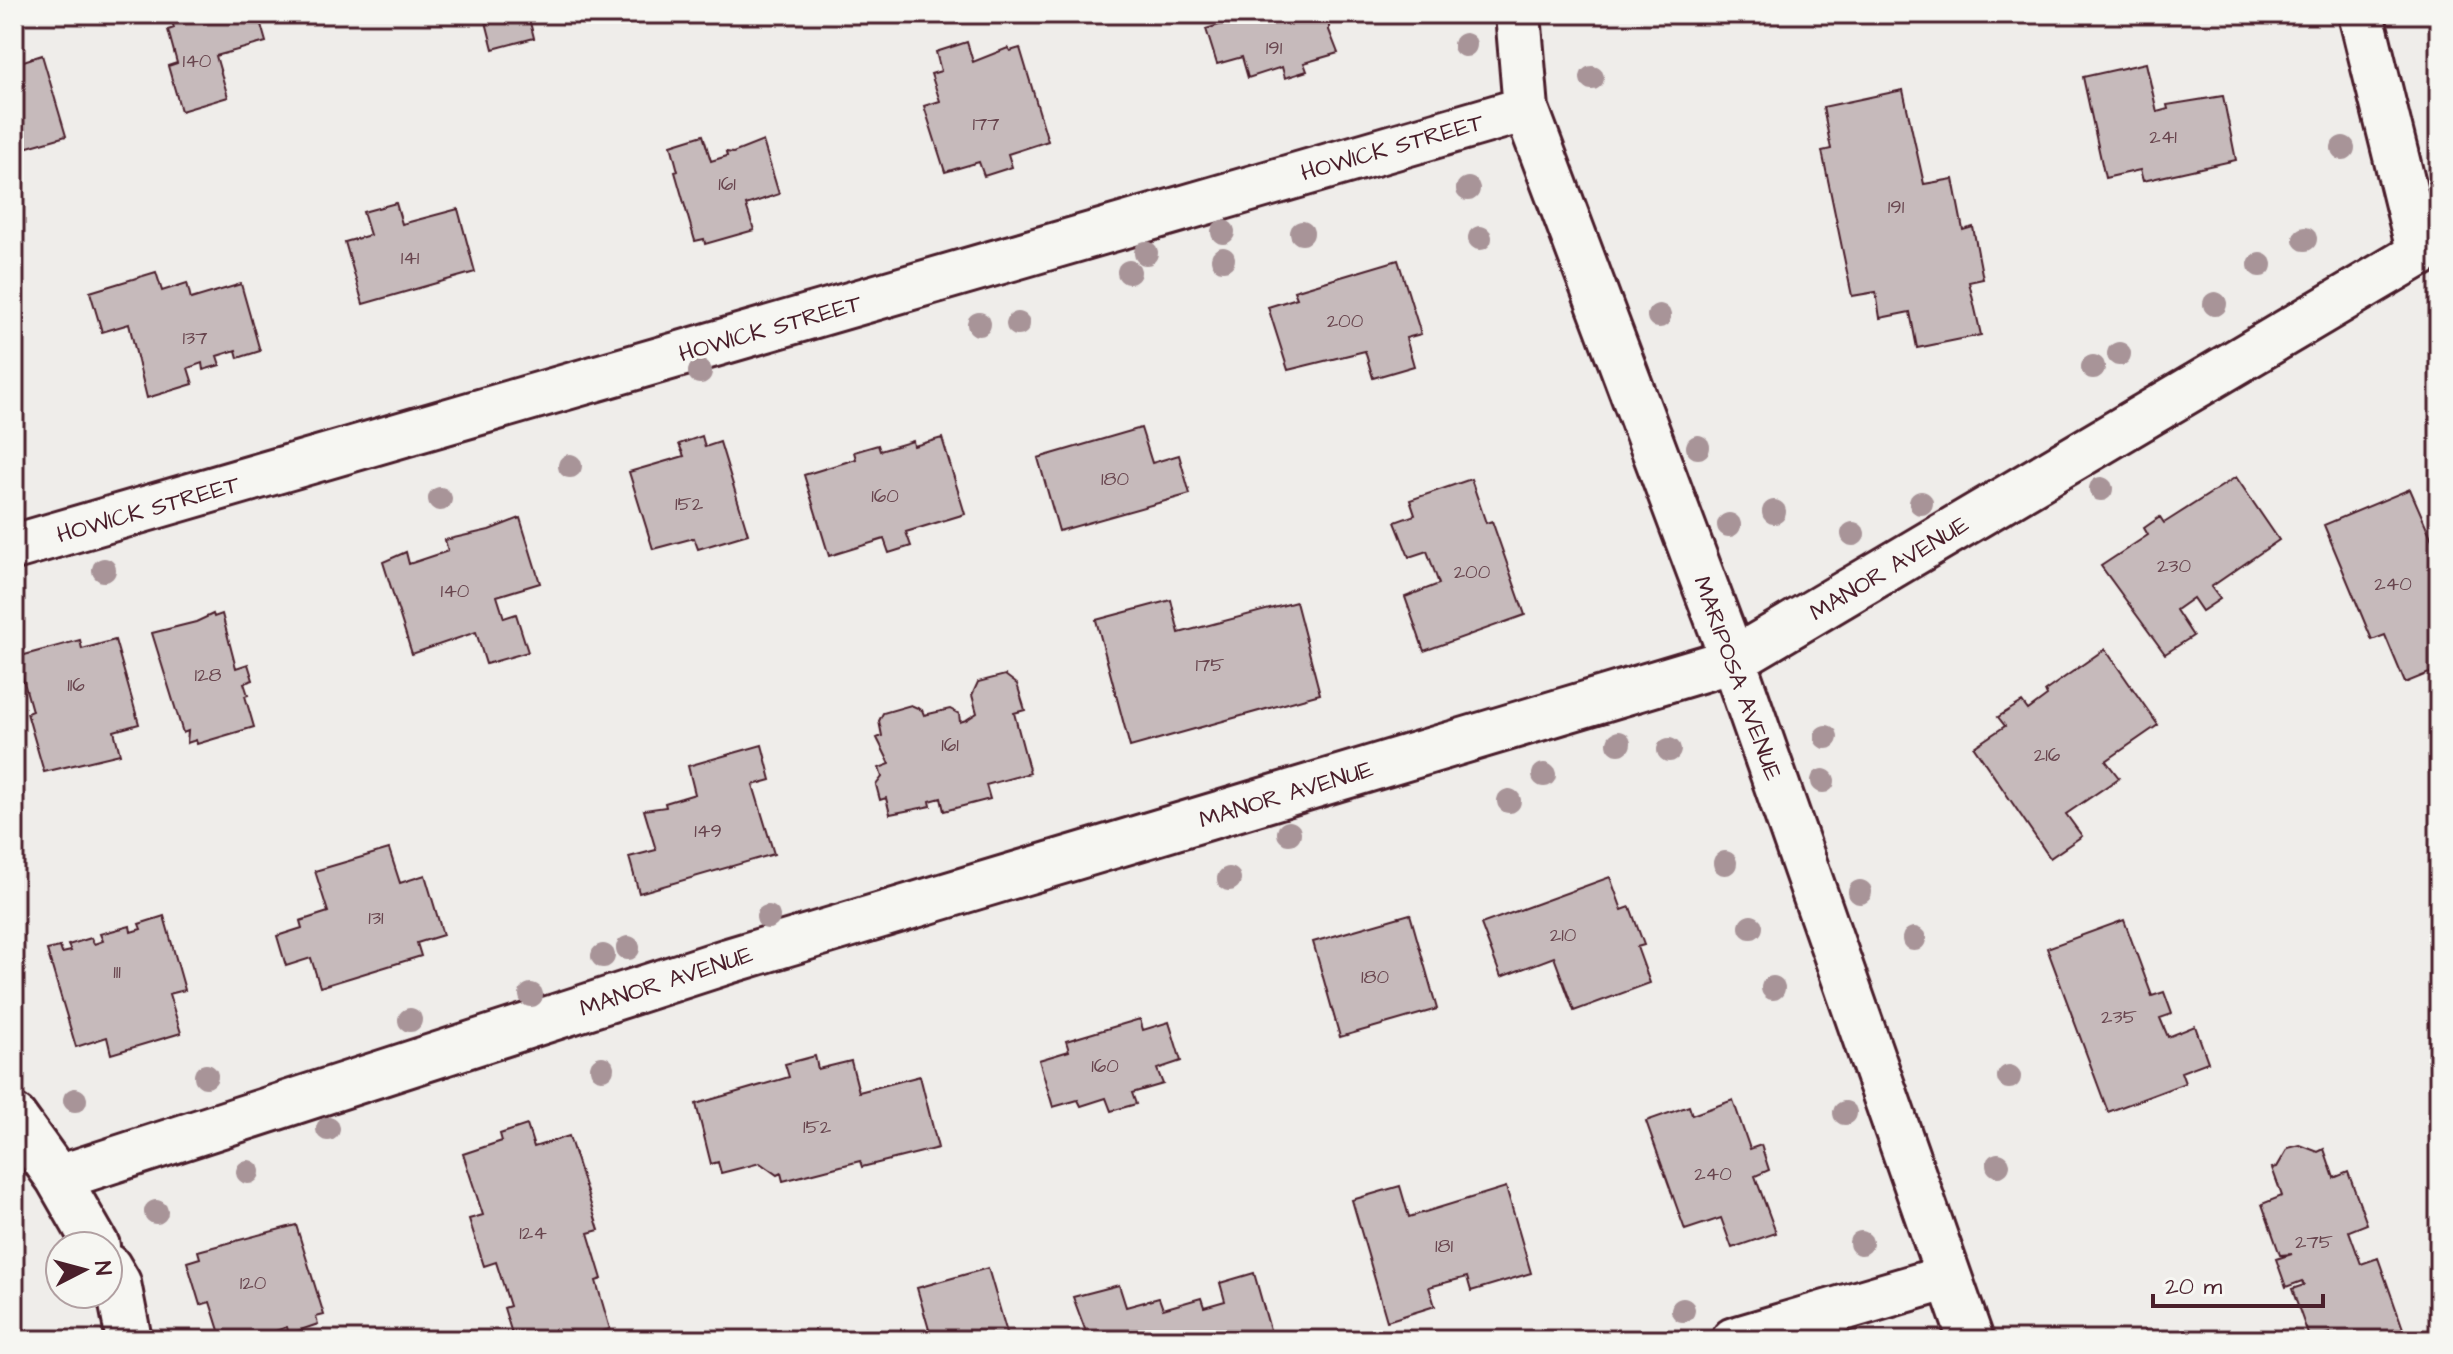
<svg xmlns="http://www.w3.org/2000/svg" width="2453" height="1354" font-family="'Architects Daughter',sans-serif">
<rect width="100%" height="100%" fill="#efedea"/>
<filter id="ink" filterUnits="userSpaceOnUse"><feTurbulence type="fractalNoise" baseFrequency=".0125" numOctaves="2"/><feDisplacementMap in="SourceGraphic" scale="16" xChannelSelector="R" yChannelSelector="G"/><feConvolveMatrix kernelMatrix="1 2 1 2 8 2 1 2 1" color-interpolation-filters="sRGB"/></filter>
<g filter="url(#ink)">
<path fill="#c6babb" stroke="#4a1f2b" stroke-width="2" d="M 170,14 L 258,14 L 266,42 L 216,56 L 228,97 L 181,111 L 168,66 L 177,63 L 168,30 L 174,28 Z
M 480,14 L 528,14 L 534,38 L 493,49 L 485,18 L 481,19 Z
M 1329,14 L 1329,30 L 1338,53 L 1304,63 L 1307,71 L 1285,78 L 1282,67 L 1248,78 L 1242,57 L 1217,64 L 1206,29 L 1232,21 L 1229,15 L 1234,14 Z
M 1743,14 L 1778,14 L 1745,21 Z
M 967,42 L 973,62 L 1008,48 L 1010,51 L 1020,48 L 1048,141 L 1008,154 L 1012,167 L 984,176 L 979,162 L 945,172 L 924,106 L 940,101 L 931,74 L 941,71 L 936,52 Z
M 42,55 L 66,136 L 14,151 L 14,64 Z
M 2146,63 L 2157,112 L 2168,109 L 2167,105 L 2223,96 L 2236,160 L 2143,181 L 2140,170 L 2105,178 L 2083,77 Z
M 1903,90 L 1924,184 L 1953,179 L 1963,230 L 1973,227 L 1983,279 L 1969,282 L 1981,335 L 1917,348 L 1910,312 L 1880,318 L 1876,292 L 1852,296 L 1822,151 L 1831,149 L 1823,107 Z
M 703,135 L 711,161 L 727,156 L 726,152 L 733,153 L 763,141 L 779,194 L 746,205 L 754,230 L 705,244 L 704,239 L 695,241 L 675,172 L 678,171 L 671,145 Z
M 396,203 L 402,224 L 458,209 L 475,272 L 363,304 L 345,242 L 370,235 L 363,212 Z
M 1398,260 L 1421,334 L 1406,338 L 1414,366 L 1373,378 L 1365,351 L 1288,370 L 1268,307 L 1297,298 L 1294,291 Z
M 156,272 L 162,291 L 187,283 L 191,299 L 241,284 L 260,351 L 238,358 L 236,350 L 217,356 L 220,365 L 203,370 L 202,363 L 188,368 L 193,384 L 147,398 L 129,324 L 102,332 L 90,292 Z
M 1141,428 L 1152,463 L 1179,455 L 1190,494 L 1059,531 L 1038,458 Z
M 702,436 L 705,447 L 720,442 L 748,534 L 698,549 L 694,538 L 653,549 L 629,472 L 684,456 L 679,444 Z
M 942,438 L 965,514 L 906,532 L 911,546 L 889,553 L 884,539 L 829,556 L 804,475 L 856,459 L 854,452 L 878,445 L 880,451 L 913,441 L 914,446 Z
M 2236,477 L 2279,540 L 2211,587 L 2220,599 L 2202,611 L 2193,598 L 2176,610 L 2193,636 L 2165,654 L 2101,566 L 2148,535 L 2144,528 L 2160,517 L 2164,523 Z
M 1471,479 L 1486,523 L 1492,521 L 1525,615 L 1424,651 L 1405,597 L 1439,584 L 1427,551 L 1409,557 L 1395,522 L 1415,515 L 1410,500 Z
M 2410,489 L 2433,542 L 2439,539 L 2439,669 L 2405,683 L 2385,635 L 2372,640 L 2324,525 Z
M 520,518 L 540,583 L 497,596 L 504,618 L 516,614 L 528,652 L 486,664 L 476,632 L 412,654 L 383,562 L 406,552 L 409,564 L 448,551 L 445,540 L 489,530 Z
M 1171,600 L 1179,633 L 1296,602 L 1320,694 L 1130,747 L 1096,620 Z
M 213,614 L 214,617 L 222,614 L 236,668 L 248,664 L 253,680 L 244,683 L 248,695 L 245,696 L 254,727 L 197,744 L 196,740 L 187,743 L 188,731 L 183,733 L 152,633 L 196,622 Z
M 80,640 L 82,649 L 115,640 L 139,724 L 114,731 L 120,754 L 44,772 L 27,713 L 32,711 L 17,657 Z
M 2105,649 L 2158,725 L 2106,761 L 2119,778 L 2066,814 L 2082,836 L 2050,858 L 1974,747 L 2005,726 L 1998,717 L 2022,702 L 2028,710 L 2047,696 L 2045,691 Z
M 1005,675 L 1017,684 L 1025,710 L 1014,713 L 1030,773 L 986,785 L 990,799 L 944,811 L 941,798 L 930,801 L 931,806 L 890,814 L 886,798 L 880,800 L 876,785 L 882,777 L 879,768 L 890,764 L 877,738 L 882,736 L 879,721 L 883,713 L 911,705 L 922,710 L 924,715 L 950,709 L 959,714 L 960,722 L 966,720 L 977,713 L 972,695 L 978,682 Z
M 762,745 L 771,780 L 753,785 L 774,854 L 639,893 L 629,857 L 656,850 L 644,810 L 666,807 L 665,803 L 695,794 L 688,766 Z
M 389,849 L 400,883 L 425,875 L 443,935 L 417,943 L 421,956 L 320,987 L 311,958 L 286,966 L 277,936 L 302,928 L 300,921 L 328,912 L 315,871 Z
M 1610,877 L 1622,910 L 1630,907 L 1644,945 L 1637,947 L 1650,983 L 1574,1011 L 1554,957 L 1501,977 L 1481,924 Z
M 1410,914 L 1437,1009 L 1340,1037 L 1313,942 Z
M 164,916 L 185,990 L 169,994 L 181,1033 L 111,1054 L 107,1037 L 76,1047 L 47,950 L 60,947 L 62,953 L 71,951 L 68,945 L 91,938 L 94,944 L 103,941 L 100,934 L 130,926 L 131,932 L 141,929 L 139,924 Z
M 2124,920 L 2152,996 L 2164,992 L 2172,1014 L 2160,1018 L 2168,1037 L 2195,1026 L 2208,1062 L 2181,1072 L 2185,1083 L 2108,1112 L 2047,948 Z
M 1140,1019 L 1143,1030 L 1169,1022 L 1181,1061 L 1157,1069 L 1163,1084 L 1132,1093 L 1136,1104 L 1111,1111 L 1106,1098 L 1081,1106 L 1078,1100 L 1053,1107 L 1039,1060 L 1069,1051 L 1066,1041 Z
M 815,1056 L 818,1069 L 851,1061 L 859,1092 L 920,1076 L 938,1148 L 862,1167 L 860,1161 L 783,1181 L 781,1173 L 777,1175 L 760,1163 L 721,1173 L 718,1162 L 711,1164 L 696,1104 L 789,1077 L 785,1064 Z
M 1733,1100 L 1750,1149 L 1761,1145 L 1769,1170 L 1755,1176 L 1776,1233 L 1732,1248 L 1721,1218 L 1685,1230 L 1646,1121 L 1689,1106 L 1692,1115 Z
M 527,1125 L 534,1147 L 569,1136 L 599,1230 L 588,1233 L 602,1279 L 596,1281 L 610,1329 L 575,1340 L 514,1340 L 504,1308 L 510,1306 L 496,1262 L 484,1266 L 469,1219 L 483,1215 L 463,1154 L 502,1141 L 500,1134 Z
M 2300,1145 L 2318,1152 L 2324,1149 L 2334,1178 L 2348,1172 L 2367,1224 L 2349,1231 L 2361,1264 L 2378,1258 L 2407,1340 L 2332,1340 L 2330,1333 L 2310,1340 L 2292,1289 L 2304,1285 L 2302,1281 L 2286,1287 L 2276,1259 L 2292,1254 L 2280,1255 L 2262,1204 L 2282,1196 L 2272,1168 L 2277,1167 L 2288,1148 Z
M 1400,1186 L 1409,1217 L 1506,1187 L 1531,1273 L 1471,1291 L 1467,1277 L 1429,1287 L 1435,1306 L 1387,1321 L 1352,1200 Z
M 296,1225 L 324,1315 L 316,1317 L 318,1324 L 289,1334 L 287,1327 L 249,1340 L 222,1340 L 210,1302 L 200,1305 L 187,1262 L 200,1258 L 198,1251 Z
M 988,1268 L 1009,1340 L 932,1340 L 917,1288 Z
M 1254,1273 L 1273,1340 L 1089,1340 L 1073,1297 L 1119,1285 L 1126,1307 L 1159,1298 L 1163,1309 L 1201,1298 L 1204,1307 L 1225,1301 L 1220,1283 Z"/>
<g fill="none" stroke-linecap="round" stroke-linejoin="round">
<defs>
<path id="minor" d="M 1518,14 L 1526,109 L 1733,660 L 1971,1340
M 2361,14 L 2420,254
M 14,547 L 1526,109
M 14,1117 L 58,1178 L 97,1246
M 58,1178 L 728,961 L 1733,660 L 2439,242
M 108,1266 L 118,1283 L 129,1340
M 1734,1340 L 1949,1277"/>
</defs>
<use href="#minor" stroke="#4a1f2b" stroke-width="50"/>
<use href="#minor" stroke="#f6f6f2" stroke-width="44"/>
</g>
<g fill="#a89498">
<circle cx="1465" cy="45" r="12"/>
<circle cx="1592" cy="78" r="12"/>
<circle cx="2343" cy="148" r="12"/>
<circle cx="1468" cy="189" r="12"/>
<circle cx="1223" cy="232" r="12"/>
<circle cx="1302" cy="233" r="12"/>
<circle cx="1480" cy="238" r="12"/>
<circle cx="2305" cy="239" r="12"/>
<circle cx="1146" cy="253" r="12"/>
<circle cx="1223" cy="259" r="12"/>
<circle cx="2260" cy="265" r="12"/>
<circle cx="1129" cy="272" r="12"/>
<circle cx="2215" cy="304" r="12"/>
<circle cx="1659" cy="316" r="12"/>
<circle cx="979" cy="324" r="12"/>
<circle cx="1018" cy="324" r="12"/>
<circle cx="2119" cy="354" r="12"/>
<circle cx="2093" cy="367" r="12"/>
<circle cx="700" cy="372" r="12"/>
<circle cx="1698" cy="447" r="12"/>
<circle cx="570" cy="466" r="12"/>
<circle cx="2101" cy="489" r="12"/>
<circle cx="440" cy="499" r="12"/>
<circle cx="1921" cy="503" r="12"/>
<circle cx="1774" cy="512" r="12"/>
<circle cx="1729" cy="525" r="12"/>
<circle cx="1853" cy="534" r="12"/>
<circle cx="104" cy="570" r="12"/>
<circle cx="1826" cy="737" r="12"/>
<circle cx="1619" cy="743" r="12"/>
<circle cx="1669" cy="750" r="12"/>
<circle cx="1544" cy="775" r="12"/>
<circle cx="1823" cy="781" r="12"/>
<circle cx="1509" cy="801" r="12"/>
<circle cx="1289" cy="833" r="12"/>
<circle cx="1725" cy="863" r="12"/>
<circle cx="1229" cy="879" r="12"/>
<circle cx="1860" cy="892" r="12"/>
<circle cx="768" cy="917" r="12"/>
<circle cx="1751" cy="927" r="12"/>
<circle cx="1914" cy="939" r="12"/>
<circle cx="628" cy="948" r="12"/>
<circle cx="603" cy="956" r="12"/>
<circle cx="1773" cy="988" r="12"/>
<circle cx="531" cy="995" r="12"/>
<circle cx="410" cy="1020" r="12"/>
<circle cx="602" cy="1068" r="12"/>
<circle cx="206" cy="1076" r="12"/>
<circle cx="2009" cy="1077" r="12"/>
<circle cx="75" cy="1100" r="12"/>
<circle cx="1845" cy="1113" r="12"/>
<circle cx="328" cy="1129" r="12"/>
<circle cx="1998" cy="1165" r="12"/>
<circle cx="248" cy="1172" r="12"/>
<circle cx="156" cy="1212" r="12"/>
<circle cx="1861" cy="1243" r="12"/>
<circle cx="1683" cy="1310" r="12"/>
</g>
</g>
<g text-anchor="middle" stroke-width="6" stroke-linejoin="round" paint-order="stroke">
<g font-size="20" fill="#69464f">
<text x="1274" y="54">191</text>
<text x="197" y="67">140</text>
<text x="986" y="130">177</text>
<text x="2163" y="143">241</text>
<text x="727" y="190">161</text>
<text x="1896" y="213">191</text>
<text x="410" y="264">141</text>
<text x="1345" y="327">200</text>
<text x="195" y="344">137</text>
<text x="1115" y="485">180</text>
<text x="885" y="502">160</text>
<text x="689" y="510">152</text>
<text x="2174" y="572">230</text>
<text x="1472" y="578">200</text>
<text x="2393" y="590">240</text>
<text x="455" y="597">140</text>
<text x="1210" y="671">175</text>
<text x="208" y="681">128</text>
<text x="76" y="691">116</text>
<text x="950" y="751">161</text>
<text x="2047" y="761">216</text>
<text x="708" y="837">149</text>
<text x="376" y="924">131</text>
<text x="1563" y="941">210</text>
<text x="117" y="978">111</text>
<text x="1375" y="983">180</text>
<text x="2119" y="1023">235</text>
<text x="1105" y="1072">160</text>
<text x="817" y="1133">152</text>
<text x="1713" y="1180">240</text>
<text x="533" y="1239">124</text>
<text x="2314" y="1248">275</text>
<text x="1444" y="1252">181</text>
<text x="253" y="1289">120</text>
</g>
<g font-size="24" fill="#4a1f2b" stroke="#f6f6f2">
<text transform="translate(1392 147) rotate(-16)" y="8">HOWICK STREET</text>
<text transform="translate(770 328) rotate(-16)" y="8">HOWICK STREET</text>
<text transform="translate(148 509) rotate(-16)" y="8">HOWICK STREET</text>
<text transform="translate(1889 568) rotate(-31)" y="8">MANOR AVENUE</text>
<text transform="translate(1738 678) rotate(70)" y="8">MARIPOSA AVENUE</text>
<text transform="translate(1286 794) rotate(-17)" y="8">MANOR AVENUE</text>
<text transform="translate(666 981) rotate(-18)" y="8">MANOR AVENUE</text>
</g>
</g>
<rect width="2453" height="1354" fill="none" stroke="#f6f6f2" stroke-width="48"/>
<rect x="24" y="24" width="2405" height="1306" fill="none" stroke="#4a1f2b" stroke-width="3" filter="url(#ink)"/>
<g transform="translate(84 1270) rotate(84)"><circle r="38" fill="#f6f6f2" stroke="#b1a0a2" stroke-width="2"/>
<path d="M0-6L14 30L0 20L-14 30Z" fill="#4a1f2b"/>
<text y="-12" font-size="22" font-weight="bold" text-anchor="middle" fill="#4a1f2b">N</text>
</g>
<path d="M2153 1294v12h170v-12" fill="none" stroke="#4a1f2b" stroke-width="4"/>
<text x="2165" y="1294" font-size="24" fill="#4a1f2b" stroke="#f6f6f2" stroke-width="6" paint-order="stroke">20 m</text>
</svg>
